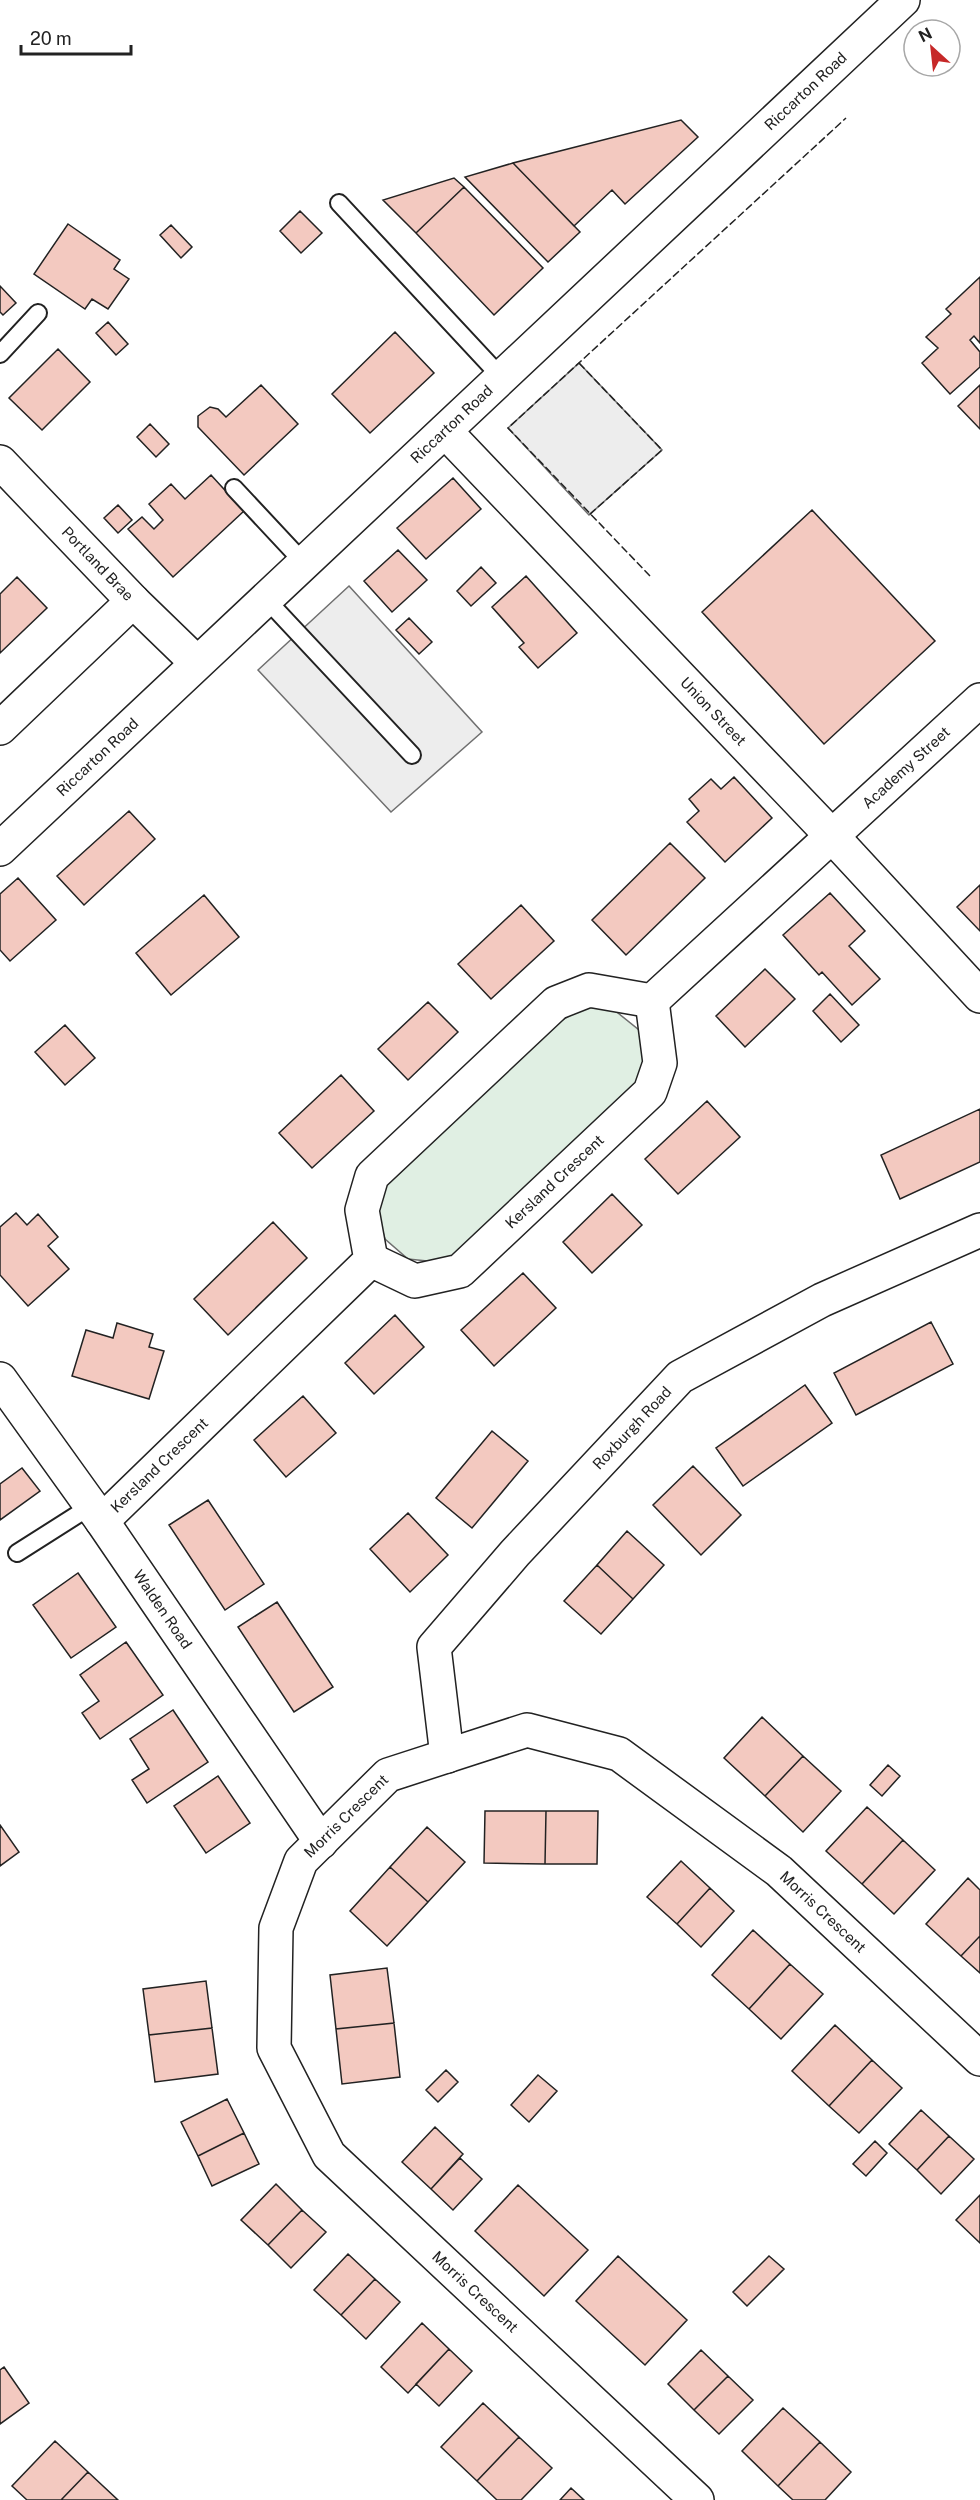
<svg xmlns="http://www.w3.org/2000/svg" width="980" height="2500" font-family="'Public Sans',sans-serif">
<rect width="100%" height="100%" fill="#fff"/>
<path fill="#e0efe3" stroke="#6f6f6f" stroke-width="1.5" d="M 584,1007 L 613,1009 L 639,1030 L 649,1057 L 640,1086 L 463,1254 L 437,1262 L 408,1259 L 385,1239 L 377,1212 L 385,1187 L 559,1022 Z"/>
<path fill="#ededed" stroke="#6f6f6f" stroke-width="1.5" d="M 579,363 L 662,450 L 589,515 L 508,428 Z
M 349,586 L 482,732 L 391,812 L 258,670 Z"/>
<path fill="#f3c9c0" stroke="#222" stroke-width="1.5" d="M 681,120 L 698,137 L 625,204 L 612,190 L 574,226 L 513,163 Z
M 513,163 L 580,232 L 548,262 L 465,177 Z
M 454,178 L 464,187 L 416,233 L 383,200 Z
M 464,187 L 543,268 L 494,315 L 416,233 Z
M 300,211 L 322,233 L 301,253 L 280,231 Z
M 68,224 L 120,260 L 114,269 L 129,279 L 108,309 L 92,299 L 85,309 L 34,274 Z
M 171,225 L 192,247 L 181,258 L 160,235 Z
M 980,277 L 980,343 L 974,336 L 970,340 L 980,352 L 980,367 L 950,394 L 922,363 L 938,348 L 926,337 L 951,314 L 946,309 Z
M 0,286 L 16,303 L 3,315 L 0,312 Z
M 108,322 L 128,344 L 116,355 L 96,333 Z
M 395,332 L 434,373 L 370,433 L 332,394 Z
M 58,349 L 90,382 L 42,430 L 9,398 Z
M 261,385 L 298,424 L 244,475 L 198,427 L 198,416 L 210,407 L 218,409 L 226,417 Z
M 980,385 L 980,429 L 958,406 Z
M 150,424 L 169,444 L 156,457 L 137,437 Z
M 211,475 L 244,511 L 173,577 L 128,529 L 142,517 L 154,529 L 163,520 L 149,504 L 171,484 L 185,499 Z
M 453,478 L 481,509 L 426,559 L 397,528 Z
M 118,505 L 132,520 L 118,533 L 104,518 Z
M 812,510 L 935,641 L 824,744 L 702,612 Z
M 398,550 L 427,580 L 392,612 L 364,581 Z
M 481,567 L 496,583 L 471,606 L 457,591 Z
M 526,576 L 577,633 L 538,668 L 519,647 L 524,643 L 492,607 Z
M 17,577 L 47,608 L 0,653 L 0,594 Z
M 409,618 L 432,642 L 419,654 L 396,630 Z
M 734,777 L 772,818 L 725,862 L 687,822 L 699,811 L 689,799 L 711,779 L 721,789 Z
M 129,811 L 155,839 L 84,905 L 57,876 Z
M 670,843 L 705,878 L 626,955 L 592,920 Z
M 18,878 L 56,920 L 10,961 L 0,950 L 0,894 Z
M 980,885 L 980,931 L 957,907 Z
M 830,893 L 865,931 L 849,946 L 880,979 L 852,1005 L 822,972 L 819,975 L 783,935 Z
M 204,895 L 239,937 L 171,995 L 136,953 Z
M 521,905 L 554,941 L 491,999 L 458,964 Z
M 765,969 L 795,999 L 745,1047 L 716,1016 Z
M 830,994 L 859,1025 L 841,1042 L 813,1011 Z
M 428,1002 L 458,1032 L 408,1080 L 378,1049 Z
M 65,1025 L 95,1058 L 65,1085 L 35,1052 Z
M 341,1075 L 374,1111 L 312,1168 L 279,1133 Z
M 707,1101 L 740,1137 L 678,1194 L 645,1159 Z
M 980,1109 L 980,1162 L 900,1199 L 881,1155 Z
M 612,1194 L 642,1225 L 592,1273 L 563,1242 Z
M 16,1213 L 27,1225 L 38,1214 L 58,1237 L 48,1246 L 69,1269 L 28,1306 L 0,1275 L 0,1227 Z
M 273,1222 L 307,1258 L 228,1335 L 194,1299 Z
M 523,1273 L 556,1308 L 494,1366 L 461,1330 Z
M 395,1315 L 424,1347 L 374,1394 L 345,1363 Z
M 931,1322 L 953,1364 L 856,1415 L 834,1373 Z
M 117,1323 L 153,1334 L 149,1347 L 164,1351 L 149,1399 L 72,1376 L 86,1330 L 113,1338 Z
M 805,1385 L 832,1423 L 743,1486 L 716,1448 Z
M 303,1396 L 336,1433 L 286,1477 L 254,1440 Z
M 492,1431 L 528,1461 L 472,1528 L 436,1498 Z
M 693,1466 L 741,1515 L 701,1555 L 653,1505 Z
M 22,1468 L 40,1491 L 0,1520 L 0,1484 Z
M 208,1500 L 264,1584 L 225,1610 L 169,1525 Z
M 408,1513 L 448,1555 L 410,1592 L 370,1549 Z
M 627,1531 L 664,1565 L 633,1599 L 597,1565 Z
M 597,1565 L 633,1599 L 601,1634 L 564,1601 Z
M 78,1573 L 116,1627 L 71,1658 L 33,1605 Z
M 277,1602 L 333,1687 L 294,1712 L 238,1627 Z
M 126,1642 L 163,1695 L 100,1739 L 82,1713 L 99,1701 L 80,1675 Z
M 173,1710 L 208,1762 L 147,1803 L 132,1780 L 149,1769 L 130,1739 Z
M 762,1717 L 803,1756 L 765,1796 L 724,1758 Z
M 803,1756 L 841,1791 L 803,1832 L 765,1796 Z
M 888,1765 L 900,1776 L 882,1796 L 870,1785 Z
M 218,1776 L 250,1823 L 206,1853 L 174,1806 Z
M 867,1807 L 903,1840 L 862,1884 L 826,1851 Z
M 485,1811 L 546,1811 L 545,1864 L 484,1863 Z
M 546,1811 L 598,1811 L 597,1864 L 545,1864 Z
M 0,1825 L 19,1852 L 0,1866 Z
M 427,1827 L 465,1862 L 428,1902 L 390,1867 Z
M 903,1840 L 935,1870 L 894,1914 L 862,1884 Z
M 681,1861 L 710,1888 L 677,1924 L 647,1897 Z
M 390,1867 L 428,1902 L 387,1946 L 350,1911 Z
M 968,1878 L 980,1890 L 980,1936 L 961,1956 L 926,1924 Z
M 710,1888 L 734,1911 L 701,1947 L 677,1924 Z
M 753,1930 L 790,1964 L 749,2009 L 712,1975 Z
M 980,1936 L 980,1973 L 961,1956 Z
M 790,1964 L 823,1994 L 781,2039 L 749,2009 Z
M 387,1968 L 394,2023 L 336,2029 L 330,1975 Z
M 206,1981 L 212,2028 L 149,2035 L 143,1989 Z
M 394,2023 L 400,2077 L 342,2084 L 336,2029 Z
M 835,2025 L 872,2060 L 829,2106 L 792,2071 Z
M 212,2028 L 218,2074 L 155,2082 L 149,2035 Z
M 872,2060 L 902,2088 L 859,2133 L 829,2106 Z
M 446,2070 L 458,2082 L 438,2102 L 426,2090 Z
M 538,2075 L 557,2091 L 529,2122 L 511,2105 Z
M 227,2099 L 244,2133 L 198,2156 L 181,2122 Z
M 921,2110 L 949,2136 L 917,2170 L 889,2144 Z
M 435,2127 L 463,2154 L 431,2189 L 402,2162 Z
M 244,2133 L 259,2164 L 212,2186 L 198,2156 Z
M 949,2136 L 974,2159 L 941,2194 L 917,2170 Z
M 875,2141 L 887,2153 L 866,2176 L 853,2164 Z
M 460,2158 L 482,2179 L 453,2210 L 431,2189 Z
M 276,2184 L 302,2210 L 268,2245 L 241,2220 Z
M 518,2185 L 588,2250 L 544,2296 L 475,2231 Z
M 980,2195 L 980,2243 L 956,2220 Z
M 302,2210 L 326,2232 L 291,2268 L 268,2245 Z
M 348,2254 L 375,2279 L 341,2315 L 314,2290 Z
M 618,2256 L 687,2320 L 645,2365 L 576,2301 Z
M 769,2256 L 784,2269 L 747,2306 L 733,2292 Z
M 375,2279 L 400,2302 L 366,2339 L 341,2315 Z
M 422,2323 L 449,2349 L 408,2393 L 381,2367 Z
M 449,2349 L 472,2371 L 439,2406 L 416,2384 Z
M 701,2350 L 728,2376 L 694,2410 L 668,2384 Z
M 4,2367 L 29,2403 L 0,2424 L 0,2370 Z
M 728,2376 L 753,2400 L 719,2434 L 694,2410 Z
M 483,2403 L 519,2437 L 477,2481 L 441,2447 Z
M 783,2408 L 820,2442 L 778,2486 L 742,2451 Z
M 519,2437 L 552,2468 L 521,2500 L 497,2500 L 477,2481 Z
M 55,2441 L 88,2472 L 61,2500 L 27,2500 L 12,2486 Z
M 820,2442 L 851,2472 L 825,2500 L 793,2500 L 778,2486 Z
M 88,2472 L 118,2500 L 61,2500 Z
M 571,2488 L 584,2500 L 560,2500 Z"/>
<g fill="none" stroke-linecap="round" stroke-linejoin="round">
<defs>
<path id="service" d="M 339,203 L 501,377
M 0,354 L 38,313
M 234,488 L 304,563
M 266,599 L 412,755
M 17,1553 L 91,1506"/>
<g id="minor">
<path id="s1" d="M 445,431 L 831,835 L 980,996"/>
<path id="s2" d="M 0,462 L 133,601 L 197,663"/>
<path d="M 0,728 L 133,601"/>
<path id="s3" d="M 371,1260 L 415,1281 L 460,1271 L 650,1092 L 660,1063 L 652,1001"/>
<path id="s4" d="M 0,1379 L 102,1521 L 321,1842"/>
<path id="s5" d="M 102,1521 L 371,1260 L 362,1210 L 372,1176 L 556,1003 L 589,990 L 652,1001 L 980,700"/>
<path id="s6" d="M 447,1756 L 434,1647 L 515,1553 L 680,1377 L 822,1300 L 980,1230"/>
<path id="s7" d="M 697,2500 L 329,2155 L 274,2048 L 276,1928 L 301,1861 L 388,1775 L 527,1730 L 619,1754 L 779,1871 L 980,2059"/>
</g>
<g id="primary">
<path id="s8" d="M 0,849 L 903,0"/>
</g>
</defs>
<use href="#service" stroke="#222" stroke-width="20"/>
<use href="#minor" stroke="#222" stroke-width="36"/>
<use href="#primary" stroke="#222" stroke-width="36"/>
<use href="#service" stroke="#fff" stroke-width="16"/>
<use href="#minor" stroke="#fff" stroke-width="33"/>
<use href="#primary" stroke="#fff" stroke-width="33"/>
<path stroke="#222" stroke-width="1.5" stroke-dasharray="8 3" stroke-linecap="butt" d="M 579,363 L 662,450 L 589,515
M 650,576 L 508,428 L 846,118"/>
</g>
<g text-anchor="middle" stroke-width="4.5" stroke-linejoin="round" paint-order="stroke">
<g font-size="15" fill="#222" stroke="#fff">
<text dy="5" stroke="none"><textPath href="#s8" startOffset="1106">Riccarton Road</textPath></text>
<text dy="5" stroke="none"><textPath href="#s8" startOffset="620">Riccarton Road</textPath></text>
<text dy="5" stroke="none"><textPath href="#s2" startOffset="141">Portland Brae</textPath></text>
<text dy="5" stroke="none"><textPath href="#s1" startOffset="388">Union Street</textPath></text>
<text dy="5" stroke="none"><textPath href="#s8" startOffset="134">Riccarton Road</textPath></text>
<text dy="5" stroke="none"><textPath href="#s5" startOffset="1158">Academy Street</textPath></text>
<text dy="5" stroke="none"><textPath href="#s3" startOffset="225">Kersland Crescent</textPath></text>
<text dy="5" stroke="none"><textPath href="#s6" startOffset="405">Roxburgh Road</textPath></text>
<text dy="5" stroke="none"><textPath href="#s5" startOffset="80">Kersland Crescent</textPath></text>
<text dy="5" stroke="none"><textPath href="#s4" startOffset="282">Walden Road</textPath></text>
<text dy="5" stroke="none"><textPath href="#s7" startOffset="880">Morris Crescent</textPath></text>
<text dy="5" stroke="none"><textPath href="#s7" startOffset="1438">Morris Crescent</textPath></text>
<text transform="translate(475 2292) rotate(43)" y="5">Morris Crescent</text>
</g>
</g>
<g transform="translate(932 48) rotate(333)"><circle r="28" fill="#ffffff" stroke="#a7a7a7" stroke-width="1.5"/>
<path d="M0-4.5L10 22L0 15L-10 22Z" fill="#c62828"/>
<text y="-9" font-size="16" font-weight="bold" text-anchor="middle" fill="#222222">N</text>
</g>
<path d="M21 45v9h110v-9" fill="none" stroke="#222222" stroke-width="3"/>
<text x="30" y="45" font-size="18" fill="#222222" stroke="#ffffff" stroke-width="4.5" paint-order="stroke">20 m</text>
</svg>
